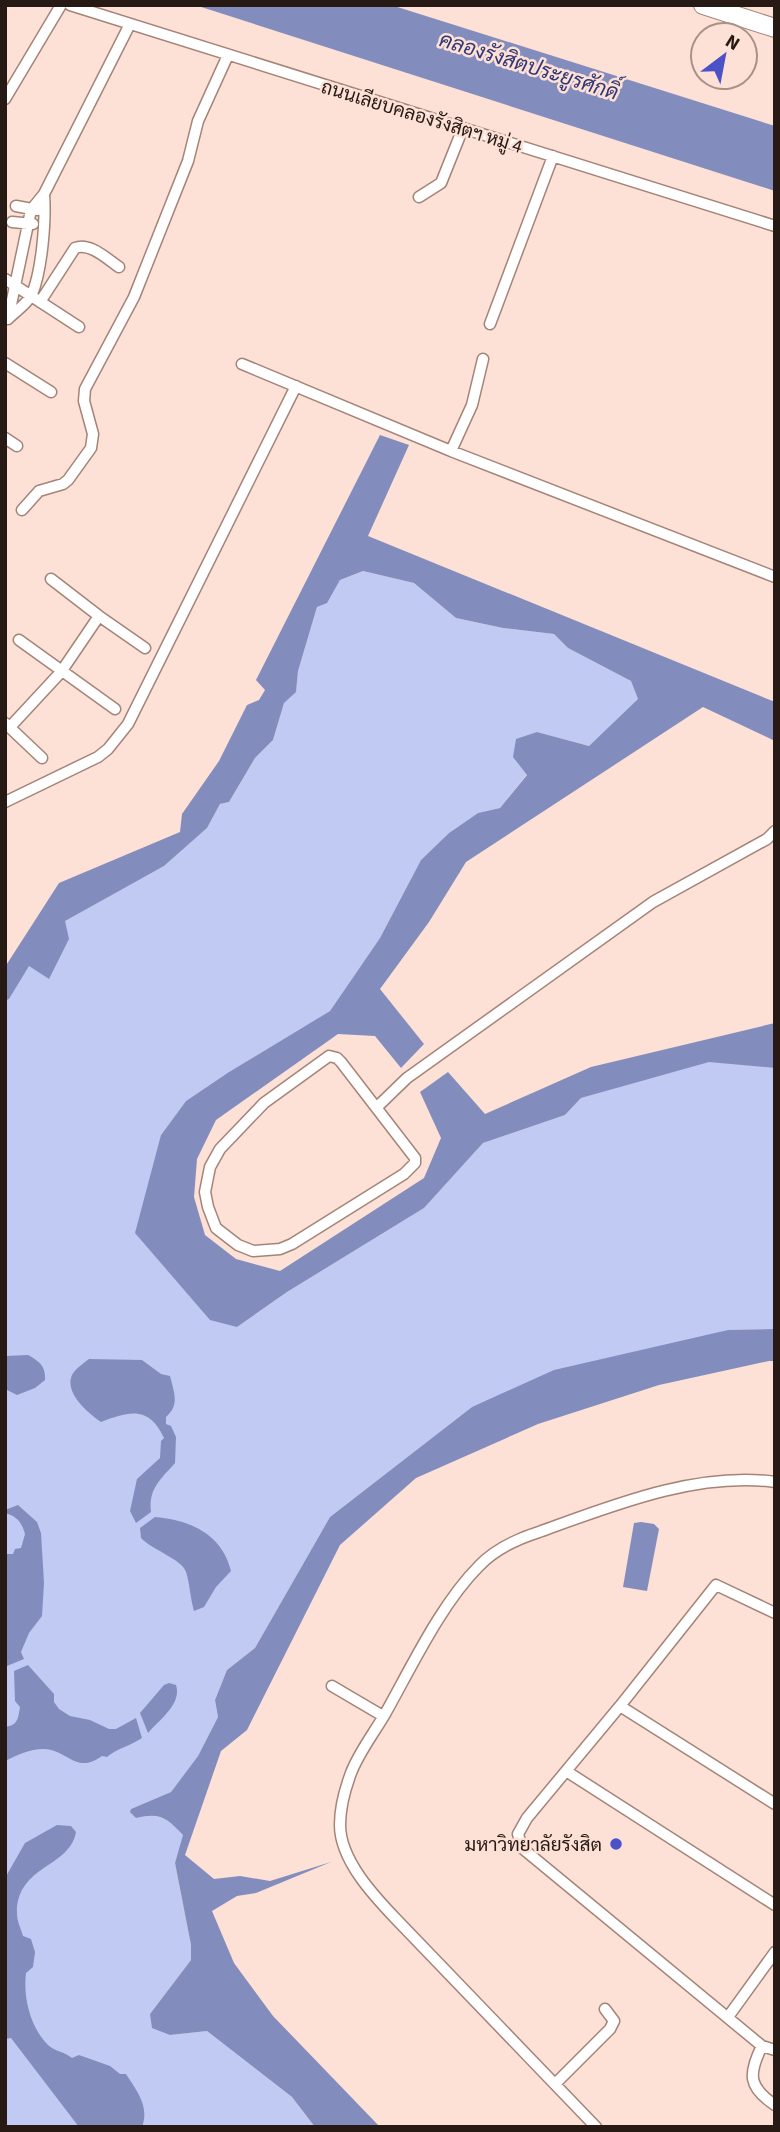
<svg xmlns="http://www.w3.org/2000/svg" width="780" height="2132" font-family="'Source Sans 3',Sarabun,sans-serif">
<rect width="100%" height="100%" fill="#fde0d6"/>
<path fill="#c0caf3" d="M 363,571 L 414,583 L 456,618 L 503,628 L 554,634 L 568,648 L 631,681 L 638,699 L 589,746 L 537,732 L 527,774 L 500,808 L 478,813 L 449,833 L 421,860 L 380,938 L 330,1011 L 229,1072 L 186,1101 L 161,1135 L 237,1327 L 287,1292 L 424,1208 L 483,1143 L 565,1115 L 581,1098 L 709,1061 L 775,1068 L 775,1329 L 728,1330 L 472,1407 L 330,1517 L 255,1648 L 227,1670 L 215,1700 L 218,1717 L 198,1756 L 171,1792 L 131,1809 L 169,1820 L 184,1835 L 175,1863 L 191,1945 L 191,1960 L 150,2014 L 170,2035 L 207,2031 L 292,2097 L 315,2127 L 5,2127 L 5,1001 L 9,999 L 29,965 L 49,979 L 64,921 L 164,866 L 207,828 L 220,804 L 229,802 L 255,758 L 273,740 L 284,703 L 296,691 L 298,671 L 317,607 L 327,602 L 340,580 Z"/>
<path fill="#838dbd" d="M 195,5 L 391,5 L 775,126 L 775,191 Z
M 380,435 L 409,445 L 368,536 L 775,702 L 775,741 L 703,707 L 466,862 L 429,922 L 380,989 L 424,1044 L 401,1068 L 375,1036 L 338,1034 L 216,1120 L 197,1159 L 194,1197 L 205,1235 L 236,1259 L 280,1271 L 424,1178 L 441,1138 L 420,1092 L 448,1072 L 485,1114 L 591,1067 L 775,1023 L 775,1068 L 709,1062 L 581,1098 L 565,1115 L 483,1143 L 424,1208 L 287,1292 L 237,1327 L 210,1320 L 135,1233 L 161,1135 L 186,1101 L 229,1072 L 330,1011 L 380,938 L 421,860 L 449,833 L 478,813 L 500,808 L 527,775 L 513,757 L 516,739 L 537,732 L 589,746 L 638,699 L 631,681 L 568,648 L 554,634 L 503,628 L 456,618 L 414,583 L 363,571 L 340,580 L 327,603 L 317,607 L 298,671 L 296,692 L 284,703 L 273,740 L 255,758 L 229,802 L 220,804 L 207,828 L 164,866 L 65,921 L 69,939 L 49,979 L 29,966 L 9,999 L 5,1001 L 5,967 L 59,883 L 180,832 L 182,814 L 219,761 L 247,705 L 259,700 L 265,690 L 256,680 Z
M 775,1329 L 775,1361 L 769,1361 L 659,1385 L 538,1424 L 416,1478 L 340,1545 L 247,1730 L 221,1751 L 185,1855 L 214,1879 L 240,1876 L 270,1881 L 331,1862 L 256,1893 L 237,1896 L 212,1911 L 234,1963 L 273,2016 L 380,2127 L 315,2127 L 292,2097 L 207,2031 L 170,2035 L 152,2028 L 150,2014 L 191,1960 L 191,1945 L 175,1863 L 183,1835 C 167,1818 160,1812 136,1818 L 130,1812 L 131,1809 L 171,1792 L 198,1756 L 218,1717 L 215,1700 L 227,1670 L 255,1648 L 330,1517 L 472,1407 L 554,1370 L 728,1330 Z
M 28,1355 C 39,1361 46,1366 45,1380 L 35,1388 L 17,1395 L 5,1389 L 5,1356 Z
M 89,1359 L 142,1360 L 161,1374 L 170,1376 C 174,1392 180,1405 166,1417 L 166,1424 L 171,1426 L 176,1437 L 175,1463 C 161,1479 148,1489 151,1512 L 136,1523 L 130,1511 L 137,1479 L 160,1458 L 161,1441 L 164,1438 C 149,1406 130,1411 101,1422 C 88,1413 64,1393 72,1375 C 75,1369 84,1363 89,1359 Z
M 18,1505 L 37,1522 L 41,1533 L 44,1583 L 42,1616 L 29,1633 L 21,1652 L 24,1659 L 7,1666 L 5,1559 L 6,1554 L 13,1554 L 15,1549 L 21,1548 L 25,1534 C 22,1523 17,1516 5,1513 L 5,1510 Z
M 155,1517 C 190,1520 222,1534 231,1571 L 216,1587 L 204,1607 L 194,1611 C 190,1598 190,1584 186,1572 C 182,1559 152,1550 141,1538 L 140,1528 Z
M 641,1522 L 654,1524 L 659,1529 L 647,1591 L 623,1587 L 634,1523 Z
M 28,1665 L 54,1694 L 54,1702 L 59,1709 L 70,1716 L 90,1720 L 109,1729 L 116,1729 L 136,1718 L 142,1738 C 130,1746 116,1749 107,1757 L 102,1756 C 76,1775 68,1750 44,1749 C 29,1749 18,1755 5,1761 L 5,1727 C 18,1725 18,1719 20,1707 L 15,1701 L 14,1671 Z
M 169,1683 L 176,1685 C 182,1704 160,1719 148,1733 L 140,1713 L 164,1685 Z
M 57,1825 L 71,1826 L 76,1832 C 70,1868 16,1865 17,1914 C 17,1921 21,1929 23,1936 L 31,1939 L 35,1952 L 33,1967 L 26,1973 C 23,1997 30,2027 48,2045 C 54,2051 65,2052 72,2058 L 79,2055 L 110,2066 L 120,2074 L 126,2074 C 136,2090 150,2106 142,2127 L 79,2127 L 11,2038 L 5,2039 L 5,1878 L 25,1843 Z"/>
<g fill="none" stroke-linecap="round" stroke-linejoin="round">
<defs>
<path id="street" d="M 70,5 L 775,226
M 5,99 L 61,5
M 419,197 L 441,183 L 463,128
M 16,206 L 37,210
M 12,222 L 33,224
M 5,279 L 79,327
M 40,302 L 75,248 C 90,242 107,259 119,267
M 9,318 C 16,311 28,303 32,294 C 42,270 46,220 44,194
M 8,319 L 31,210 L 44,194 L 130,24
M 490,324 L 553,156
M 5,363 L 51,392
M 242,364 L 451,451 L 775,577
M 5,438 L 17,446
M 451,451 L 472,405 L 483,359
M 22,510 L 39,491 L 63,484 L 68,480 L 91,448 L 93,434 L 84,401 L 85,389 L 134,297 L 188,161 L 198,121 L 228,55
M 51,579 L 99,616 L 145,648
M 19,640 L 115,709
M 5,723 L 42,758
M 10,727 L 61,672 L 99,616
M 5,802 L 98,757 L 108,749 L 128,724 L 296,386
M 329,1056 L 337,1058 L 341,1062 L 415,1158 L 415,1163 L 404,1174 L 292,1244 L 280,1249 L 253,1251 L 238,1245 L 216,1228 L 208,1207 L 205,1192 L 210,1167 L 220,1149 L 264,1103 Z
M 377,1107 L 407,1078 L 653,902 L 767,839 L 775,831
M 775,1613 L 716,1585 L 620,1706 L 527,1818 L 518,1834 L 522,1848 L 762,2046 L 775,2050
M 332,1686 L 383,1716
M 620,1706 L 775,1804
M 566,1771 L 775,1905
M 728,2017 L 775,1952
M 762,2046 C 748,2074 748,2087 775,2105
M 555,2084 L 610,2029 L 614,2021 L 605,2009
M 596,2127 L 396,1919 C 374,1896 340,1860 340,1825 C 340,1809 345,1789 351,1773 C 359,1752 374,1733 385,1714 C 412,1666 441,1604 479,1566 C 495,1549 517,1539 539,1532 C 611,1506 697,1471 775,1482"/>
<path id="primary" d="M 703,5 L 775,28"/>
</defs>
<use href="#street" stroke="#a58478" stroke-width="13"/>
<use href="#primary" stroke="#a58478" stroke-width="20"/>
<use href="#street" stroke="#fff" stroke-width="10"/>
<use href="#primary" stroke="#fff" stroke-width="18"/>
</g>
<circle fill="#4b52c8" stroke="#fde0d6" stroke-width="2.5" cx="616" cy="1844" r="7"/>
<g text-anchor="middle" stroke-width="5" stroke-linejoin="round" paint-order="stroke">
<g font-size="19" fill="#271a15" stroke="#fde0d6">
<text transform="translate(422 116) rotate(17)" y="7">ถนนเลียบคลองรังสิตฯ หมู่ 4</text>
</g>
<g font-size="19" fill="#271a15" stroke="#fde0d6" text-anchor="end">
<text x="602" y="1851">มหาวิทยาลัยรังสิต</text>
</g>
<g font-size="21" font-style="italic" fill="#313875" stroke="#fde0d6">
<text transform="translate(529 66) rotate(17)" y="7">คลองรังสิตประยูรศักดิ์</text>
</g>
</g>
<rect width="780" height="2132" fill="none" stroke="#271a15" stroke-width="14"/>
<g transform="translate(724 56) rotate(32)"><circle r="33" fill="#fde0d6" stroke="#a79189" stroke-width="2"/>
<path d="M0-5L12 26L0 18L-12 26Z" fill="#4b52c8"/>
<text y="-10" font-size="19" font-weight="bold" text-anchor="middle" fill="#271a15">N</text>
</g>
</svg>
